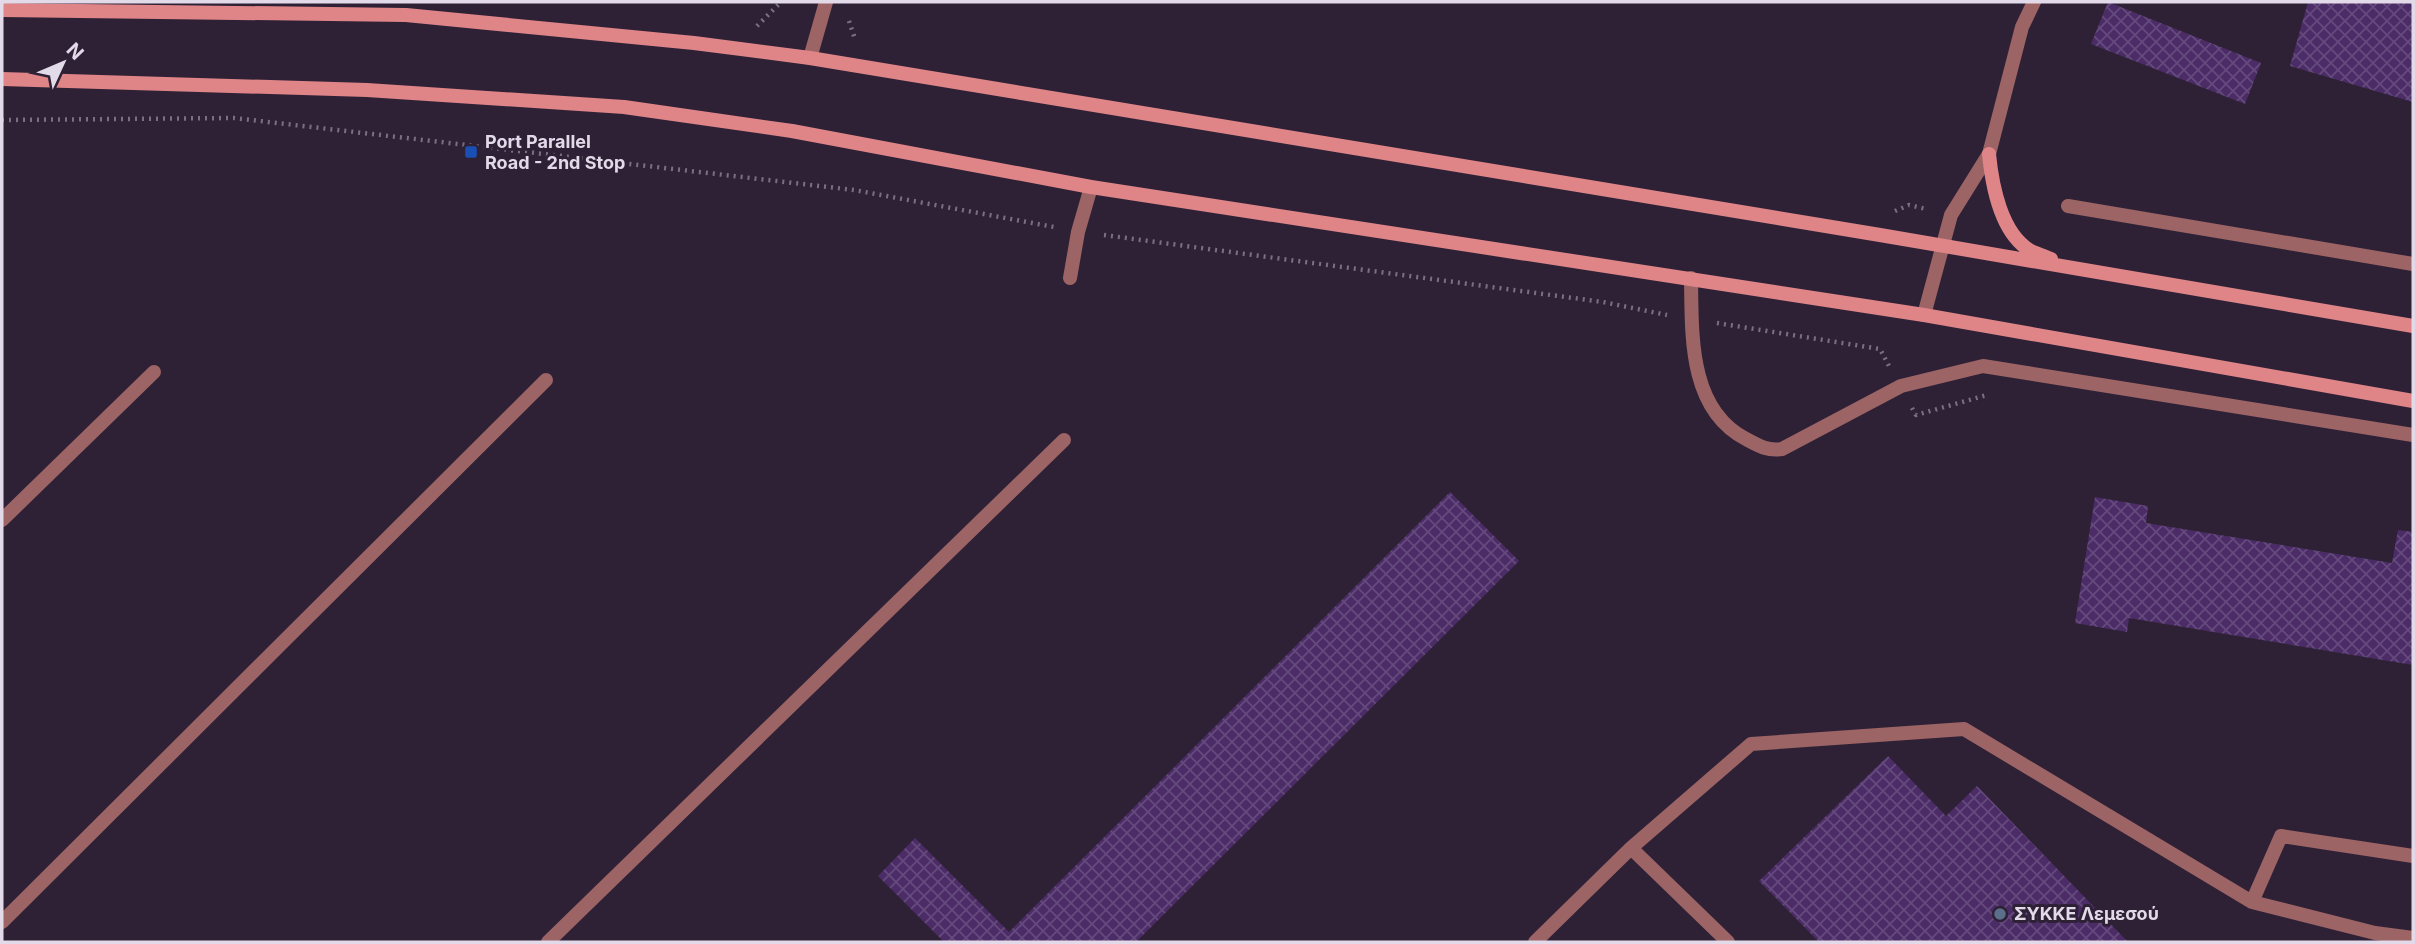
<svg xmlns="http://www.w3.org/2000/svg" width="2415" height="944" font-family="Inter,sans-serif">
<defs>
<pattern id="building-cross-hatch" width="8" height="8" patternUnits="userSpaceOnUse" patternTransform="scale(1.75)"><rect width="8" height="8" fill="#4b2c67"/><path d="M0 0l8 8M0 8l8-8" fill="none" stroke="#654a7d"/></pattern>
</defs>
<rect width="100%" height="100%" fill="#2e2136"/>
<path fill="url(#building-cross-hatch)" d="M 2108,2 L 2261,63 L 2245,104 L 2091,44 Z
M 2308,2 L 2413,2 L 2413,102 L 2290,66 Z
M 1450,492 L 1519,561 L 1136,942 L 944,942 L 878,876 L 915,838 L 1009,932 Z
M 2095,497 L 2148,506 L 2146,523 L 2392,563 L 2398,530 L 2413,532 L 2413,665 L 2129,618 L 2127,632 L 2075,623 Z
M 1888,756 L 1946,816 L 1977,786 L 2128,942 L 1819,942 L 1759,881 Z"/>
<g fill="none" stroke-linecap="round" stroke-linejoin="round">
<path stroke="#7b7082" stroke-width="4.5" stroke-dasharray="2 5" stroke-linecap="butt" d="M 849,21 L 855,39
M 757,26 L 781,2
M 2,120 L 234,118 L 854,190 L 1054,227
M 1895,211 L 1909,205 L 1926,209
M 1104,235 L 1603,302 L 1667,315
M 1717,323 L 1880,349 L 1889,366
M 1912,408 L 1916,415 L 1987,395"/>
<path stroke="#9c6465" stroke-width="14" d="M 2068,206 L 2413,264
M 1070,278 L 1078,232 L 1091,187
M 1691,278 C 1692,334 1688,409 1746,439 C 1759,446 1767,451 1782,449 L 1901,386 L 1983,366 L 2413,435
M 2,520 L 154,372
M 1631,848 L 1728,942
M 2252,902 L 2375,933 L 2413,938
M 2,922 L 546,380
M 548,942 L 1064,440
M 1535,942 L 1631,848 L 1751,744 L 1964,729 L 2252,902 L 2281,836 L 2413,856"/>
<path stroke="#9c6465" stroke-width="14" d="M 810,58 L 826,2
M 1924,315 L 1951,215 L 1989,154 L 2022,27 L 2034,2"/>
<path stroke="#df8588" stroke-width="14" d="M 2,10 L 406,15 L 694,43 L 810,58 L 1880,235 L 2413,326
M 2,79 L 367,90 L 624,107 L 792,131 L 1091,187 L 1924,315 L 2413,401
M 1989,154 C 1992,185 2001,234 2031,251 C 2037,254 2045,256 2051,259"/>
</g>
<rect fill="#1a4fb4" stroke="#2e2136" stroke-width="2.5" x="464" y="145" width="14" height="14" rx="3.5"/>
<circle fill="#5c6f8a" stroke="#2e2136" stroke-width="2.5" cx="2000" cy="914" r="7"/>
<g text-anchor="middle" stroke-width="6" stroke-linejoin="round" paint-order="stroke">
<g font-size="18" font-weight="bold" fill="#e3dae9" stroke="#2e2136" text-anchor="start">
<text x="485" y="148">Port Parallel<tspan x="485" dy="21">Road - 2nd Stop</tspan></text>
<text x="2014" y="920">ΣΥΚΚΕ Λεμεσού</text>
</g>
</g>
<rect width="2415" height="944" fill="none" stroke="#e3dae9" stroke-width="7"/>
<g transform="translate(63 63) rotate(46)" stroke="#2e2136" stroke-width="5" paint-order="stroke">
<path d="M0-5L12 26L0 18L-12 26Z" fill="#e3dae9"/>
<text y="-10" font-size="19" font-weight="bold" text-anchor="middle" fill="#e3dae9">N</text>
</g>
</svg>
